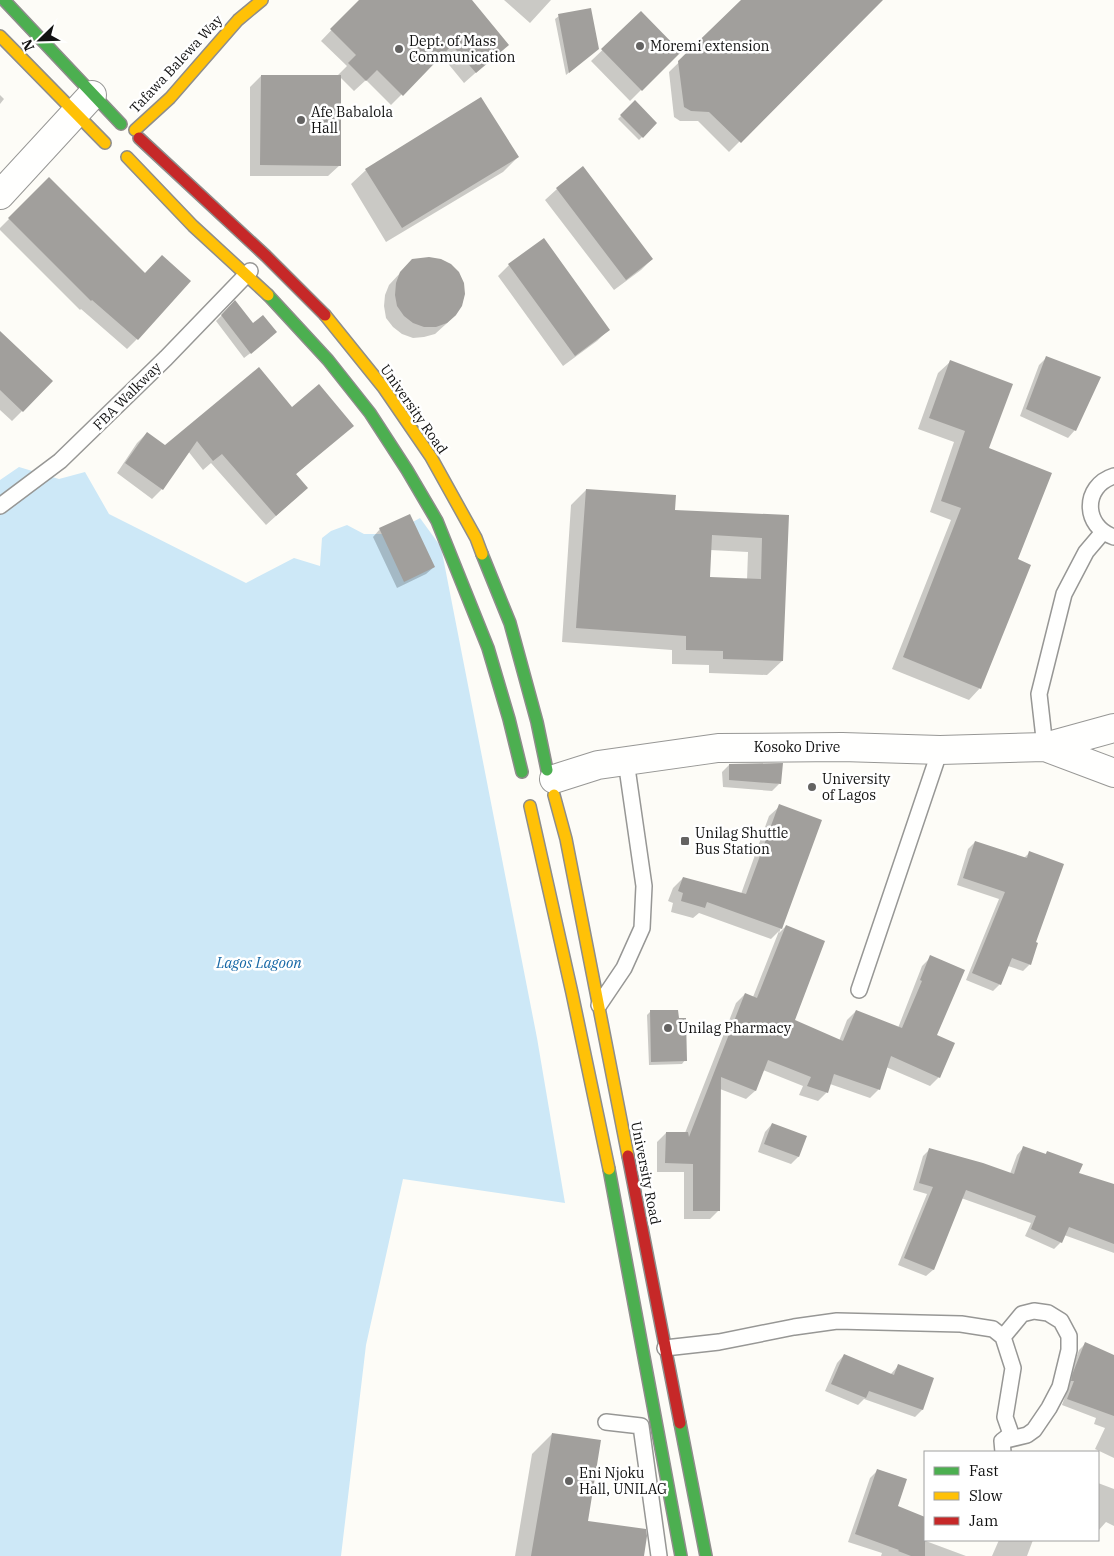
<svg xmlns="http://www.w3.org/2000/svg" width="1114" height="1556" font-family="'IBM Plex Serif',serif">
<rect width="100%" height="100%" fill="#fdfcf7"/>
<path fill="#cde8f7" d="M 19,467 L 59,479 L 85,472 L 109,514 L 246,583 L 294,558 L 320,566 L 322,538 L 331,531 L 347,525 L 364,534 L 391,534 L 420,518 L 441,547 L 537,1038 L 565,1203 L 403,1179 L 366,1345 L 341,1556 L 0,1556 L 0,480 Z"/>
<path fill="#0003" fill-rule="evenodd" d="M 360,0 L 471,0 L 507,45 L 464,83 L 441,55 L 391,105 L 366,80 L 354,91 L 340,77 L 340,165 L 328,176 L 250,176 L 250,87 L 261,76 L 338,75 L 347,66 L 321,41 Z
M 504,0 L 551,0 L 530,23 Z
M 743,0 L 881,0 L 729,152 L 698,121 L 680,121 L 674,117 L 669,72 Z
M 641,13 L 679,52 L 630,101 L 591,61 Z
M 559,16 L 594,52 L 566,75 L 555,19 Z
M 0,95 L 4,99 L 0,104 Z
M 635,102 L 656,123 L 639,140 L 618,119 Z
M 518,157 L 503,172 L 386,242 L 351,184 L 366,170 Z
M 49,179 L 145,275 L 137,339 L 127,349 L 81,309 L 80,310 L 0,230 L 0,228 Z
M 557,189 L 652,259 L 641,270 L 614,290 L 545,200 Z
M 509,265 L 608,330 L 597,341 L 563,366 L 498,276 Z
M 401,272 L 456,315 L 435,334 L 424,337 L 413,338 L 402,334 L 393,327 L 386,318 L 384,306 L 385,295 L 389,285 Z
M 235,302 L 253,325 L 270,338 L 244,358 L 216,321 Z
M 0,333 L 22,411 L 12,421 L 0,410 Z
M 1046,358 L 1075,430 L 1068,438 L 1020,416 L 1039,365 Z
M 950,362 L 988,449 L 1016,560 L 980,688 L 969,700 L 892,669 L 951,520 L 930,512 L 954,442 L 918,429 L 938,373 Z
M 292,409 L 352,426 L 295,475 L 297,497 L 266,525 L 211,463 L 203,470 L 188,451 L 162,489 L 152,499 L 117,473 L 137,443 L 147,433 L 165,446 Z
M 586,490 L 673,512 L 788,517 L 782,661 L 767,675 L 709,673 L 709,665 L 672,664 L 672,650 L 562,642 L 571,505 ZM 710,550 L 748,552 L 747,580 L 709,578 Z
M 380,529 L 434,567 L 426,574 L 397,588 L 373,537 Z
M 729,765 L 779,784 L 772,791 L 723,787 L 722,772 Z
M 780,806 L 820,821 L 779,933 L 786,926 L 793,1021 L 839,1041 L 847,1020 L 856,1011 L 898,1028 L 922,966 L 931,957 L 939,1077 L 930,1086 L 886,1067 L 879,1089 L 870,1098 L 830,1084 L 827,1092 L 818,1101 L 799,1095 L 803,1086 L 763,1070 L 755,1091 L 746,1099 L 720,1089 L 719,1210 L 710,1219 L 684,1219 L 684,1172 L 657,1172 L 657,1142 L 666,1133 L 685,1133 L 736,1003 L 745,994 L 753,997 L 779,931 L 771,939 L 699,913 L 693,918 L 671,912 L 673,903 L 668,901 L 673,888 L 683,878 L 741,894 L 769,816 Z
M 975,842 L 1024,858 L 1029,853 L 1035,943 L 1030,964 L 1023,971 L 1008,966 L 1000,984 L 993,991 L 966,980 L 999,899 L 957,885 L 968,849 Z
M 651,1011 L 685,1060 L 682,1064 L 649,1065 L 647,1015 Z
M 772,1124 L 806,1137 L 798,1157 L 791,1164 L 758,1152 L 765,1132 Z
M 1023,1148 L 1045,1155 L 1047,1152 L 1078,1174 L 1114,1186 L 1114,1253 L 1064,1235 L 1061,1242 L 1054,1249 L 1025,1236 L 1031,1223 L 961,1198 L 933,1270 L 926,1276 L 898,1265 L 927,1194 L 913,1190 L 923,1156 L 930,1149 L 1010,1174 L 1017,1155 Z
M 1085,1344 L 1114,1357 L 1114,1458 L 1095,1449 L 1105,1428 L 1094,1424 L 1096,1418 L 1062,1405 L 1068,1388 L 1066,1387 L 1067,1383 L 1079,1350 Z
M 844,1355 L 890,1375 L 898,1366 L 933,1378 L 922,1410 L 915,1417 L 864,1399 L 858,1405 L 825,1391 L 837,1363 Z
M 552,1434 L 587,1522 L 643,1556 L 515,1556 L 532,1454 Z
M 877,1471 L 896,1507 L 925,1518 L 925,1534 L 923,1540 L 966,1556 L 881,1556 L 882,1553 L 848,1542 L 870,1478 Z
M 1098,1483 L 1114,1489 L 1114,1526 L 1106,1522 L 1098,1531 Z
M 999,1540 L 1033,1540 L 1027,1556 L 992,1556 Z"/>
<path fill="#a19f9c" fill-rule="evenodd" d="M 359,0 L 472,0 L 509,45 L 476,73 L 452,45 L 403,96 L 377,70 L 366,81 L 348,63 L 356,55 L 330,29 Z
M 741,0 L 883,0 L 741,143 L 709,112 L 691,111 L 684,107 L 678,61 Z
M 591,8 L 599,49 L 569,73 L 558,14 Z
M 641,11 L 681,52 L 642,91 L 601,49 Z
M 261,75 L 341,75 L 341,166 L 260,165 Z
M 481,97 L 519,157 L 402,228 L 365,169 Z
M 635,100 L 657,123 L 643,138 L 620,115 Z
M 583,166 L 653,259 L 626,280 L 556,188 Z
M 49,177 L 145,273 L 162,255 L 191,281 L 138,340 L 92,300 L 91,301 L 8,218 Z
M 544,238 L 610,330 L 575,356 L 508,264 Z
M 429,257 L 441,259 L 451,264 L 459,272 L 464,283 L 465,294 L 462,306 L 456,315 L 447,323 L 436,327 L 424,327 L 413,323 L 404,316 L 397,306 L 395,295 L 396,283 L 400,272 L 412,259 Z
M 235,300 L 253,323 L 263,315 L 277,332 L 251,354 L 221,315 Z
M 0,331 L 53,381 L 23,412 L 0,390 Z
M 1046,356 L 1101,377 L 1076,431 L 1026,409 Z
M 950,360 L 1013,384 L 989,448 L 1052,473 L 1018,559 L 1031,565 L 981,689 L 903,657 L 961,508 L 941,501 L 965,431 L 929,418 Z
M 259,367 L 292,407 L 319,384 L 354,426 L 296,474 L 308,488 L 276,516 L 222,454 L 213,461 L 197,441 L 163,490 L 125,463 L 147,432 L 165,445 Z
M 586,489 L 676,495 L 675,510 L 789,515 L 783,661 L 723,659 L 723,651 L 686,650 L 686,636 L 576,628 ZM 712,535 L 762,538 L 761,579 L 710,577 Z
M 410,514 L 435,567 L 404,582 L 379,528 Z
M 783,763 L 781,784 L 729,780 L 729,764 Z
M 779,804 L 822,820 L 782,929 L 707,902 L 705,908 L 681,901 L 683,893 L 678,891 L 683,877 L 746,894 Z
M 975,841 L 1027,858 L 1029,851 L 1064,864 L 1036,942 L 1038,943 L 1031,965 L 1012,958 L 1001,985 L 972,973 L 1005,892 L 963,878 Z
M 786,925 L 825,941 L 795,1020 L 843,1041 L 856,1010 L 902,1028 L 922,981 L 920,980 L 930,955 L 965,970 L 937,1035 L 955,1043 L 940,1078 L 891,1056 L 880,1090 L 834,1074 L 828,1093 L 807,1086 L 811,1077 L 768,1060 L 756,1091 L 721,1077 L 720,1211 L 693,1211 L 693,1164 L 665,1163 L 666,1132 L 688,1132 L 689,1137 L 745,993 L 757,998 Z
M 650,1010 L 678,1010 L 679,1018 L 686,1018 L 687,1061 L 651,1062 Z
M 772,1123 L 807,1136 L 799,1157 L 764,1144 Z
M 1023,1146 L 1046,1154 L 1047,1151 L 1083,1164 L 1079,1173 L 1114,1184 L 1114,1244 L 1069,1227 L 1062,1243 L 1031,1229 L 1036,1216 L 966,1190 L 934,1270 L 904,1258 L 933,1187 L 919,1183 L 929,1148 L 983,1163 L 1014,1174 Z
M 1085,1342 L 1114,1355 L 1114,1416 L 1067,1399 L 1074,1381 L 1071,1381 L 1072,1375 Z
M 844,1354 L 894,1375 L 898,1364 L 934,1378 L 923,1410 L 869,1391 L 866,1398 L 831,1384 Z
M 552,1433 L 601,1440 L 588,1521 L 646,1529 L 647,1536 L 644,1556 L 531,1556 Z
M 877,1469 L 907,1479 L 898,1506 L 925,1517 L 925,1556 L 911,1556 L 898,1551 L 899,1550 L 855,1534 Z"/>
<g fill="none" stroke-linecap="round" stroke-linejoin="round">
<defs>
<path id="lane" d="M 1114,476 C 1082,486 1083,527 1114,537
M 0,506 L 60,461 L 166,358 L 250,271
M 1045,747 L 1039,694 L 1064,594 L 1086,552 L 1103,532
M 859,990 L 940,750
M 599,1005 L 624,968 L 642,928 L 644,886 L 626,761
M 665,1348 L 719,1342 L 794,1327 L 837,1321 L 961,1324 L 993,1329 L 1003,1337 L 1013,1368 L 1005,1417 L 1011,1434 L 1002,1441 L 1003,1452
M 606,1422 L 641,1426 L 659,1556
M 1002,1441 L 1027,1435 L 1034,1430 L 1049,1408 L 1060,1387 L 1069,1350 L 1069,1336 L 1061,1321 L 1048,1313 L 1034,1311 L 1022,1314 L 1003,1337"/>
<path id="street" d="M 0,195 L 92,95
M 1045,747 L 1114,773
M 554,779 L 598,765 L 718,748 L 842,747 L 940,750 L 1045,747 L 1114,728"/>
<path id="fast" d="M 4,0 L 121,124
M 268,295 L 328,360 L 370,413 L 407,470 L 437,521 L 488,648 L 509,719 L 522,772
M 482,554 L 510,623 L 537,722 L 547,770
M 609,1169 L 681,1556
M 680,1423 L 706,1556"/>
<path id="slow" d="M 0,36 L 105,143
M 135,130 L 170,98 L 238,20 L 262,0
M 127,157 L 193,226 L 268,295
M 325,315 L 383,387 L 431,457 L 476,538 L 482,554
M 554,795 L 566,839 L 628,1156
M 530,806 L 572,993 L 609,1169"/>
<path id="jam" d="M 139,138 L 266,256 L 325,315
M 628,1156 L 680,1423"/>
</defs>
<use href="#lane" stroke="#979795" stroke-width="18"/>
<use href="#street" stroke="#979795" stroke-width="30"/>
<use href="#fast" stroke="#8e8d8b" stroke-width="14"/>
<use href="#slow" stroke="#8e8d8b" stroke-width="14"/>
<use href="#jam" stroke="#8e8d8b" stroke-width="14"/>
<use href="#lane" stroke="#fffffe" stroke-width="15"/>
<use href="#street" stroke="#fffffe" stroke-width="28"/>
<use href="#fast" stroke="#4caf50" stroke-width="11"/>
<use href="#slow" stroke="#ffc107" stroke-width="11"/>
<use href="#jam" stroke="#c62828" stroke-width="11"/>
</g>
<g fill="#646362" stroke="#fff" stroke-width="2">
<circle cx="640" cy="46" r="5"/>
<circle cx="399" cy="49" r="5"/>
<circle cx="301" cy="120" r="5"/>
<circle cx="812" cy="787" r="5"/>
<rect x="680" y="836" width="10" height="10" rx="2.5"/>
<circle cx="668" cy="1028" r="5"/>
<circle cx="569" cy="1481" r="5"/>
</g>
<g text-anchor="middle" stroke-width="5" stroke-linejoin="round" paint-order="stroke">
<g font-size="14" fill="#111" stroke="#fff" text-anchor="start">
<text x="409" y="46">Dept. of Mass<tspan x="409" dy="16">Communication</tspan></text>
<text x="650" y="51">Moremi extension</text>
<text x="311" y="117">Afe Babalola<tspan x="311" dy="16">Hall</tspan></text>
<text x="822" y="784">University<tspan x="822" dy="16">of Lagos</tspan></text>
<text x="695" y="838">Unilag Shuttle<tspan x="695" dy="16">Bus Station</tspan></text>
<text x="678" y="1033">Unilag Pharmacy</text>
<text x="579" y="1478">Eni Njoku<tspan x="579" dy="16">Hall, UNILAG</tspan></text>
</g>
<g font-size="14" fill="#111" stroke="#fff">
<text transform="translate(176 64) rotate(-47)" y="5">Tafawa Balewa Way</text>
<text transform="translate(127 396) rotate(-45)" y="5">FBA Walkway</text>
<text transform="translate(414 409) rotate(55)" y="5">University Road</text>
<text x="797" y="752">Kosoko Drive</text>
<text transform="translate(646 1173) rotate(79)" y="5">University Road</text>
</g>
<g font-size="15" font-style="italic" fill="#1768a6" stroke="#fff">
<text x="259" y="968">Lagos Lagoon</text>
</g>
</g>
<rect x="924" y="1451" width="175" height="90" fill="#ffffff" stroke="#a0a0a0"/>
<rect x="934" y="1467" width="25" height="8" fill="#4caf50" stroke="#a0a0a0"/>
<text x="969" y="1476" font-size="15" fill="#111111">Fast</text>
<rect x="934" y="1492" width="25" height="8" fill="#ffc107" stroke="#a0a0a0"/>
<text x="969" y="1501" font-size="15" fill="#111111">Slow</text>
<rect x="934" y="1517" width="25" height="8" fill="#c62828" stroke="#a0a0a0"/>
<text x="969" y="1526" font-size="15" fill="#111111">Jam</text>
<g transform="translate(40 40) rotate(247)" stroke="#ffffff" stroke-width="4" paint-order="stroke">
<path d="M0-4L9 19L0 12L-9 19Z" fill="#111111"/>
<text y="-8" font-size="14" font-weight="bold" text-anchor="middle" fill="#111111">N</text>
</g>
</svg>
